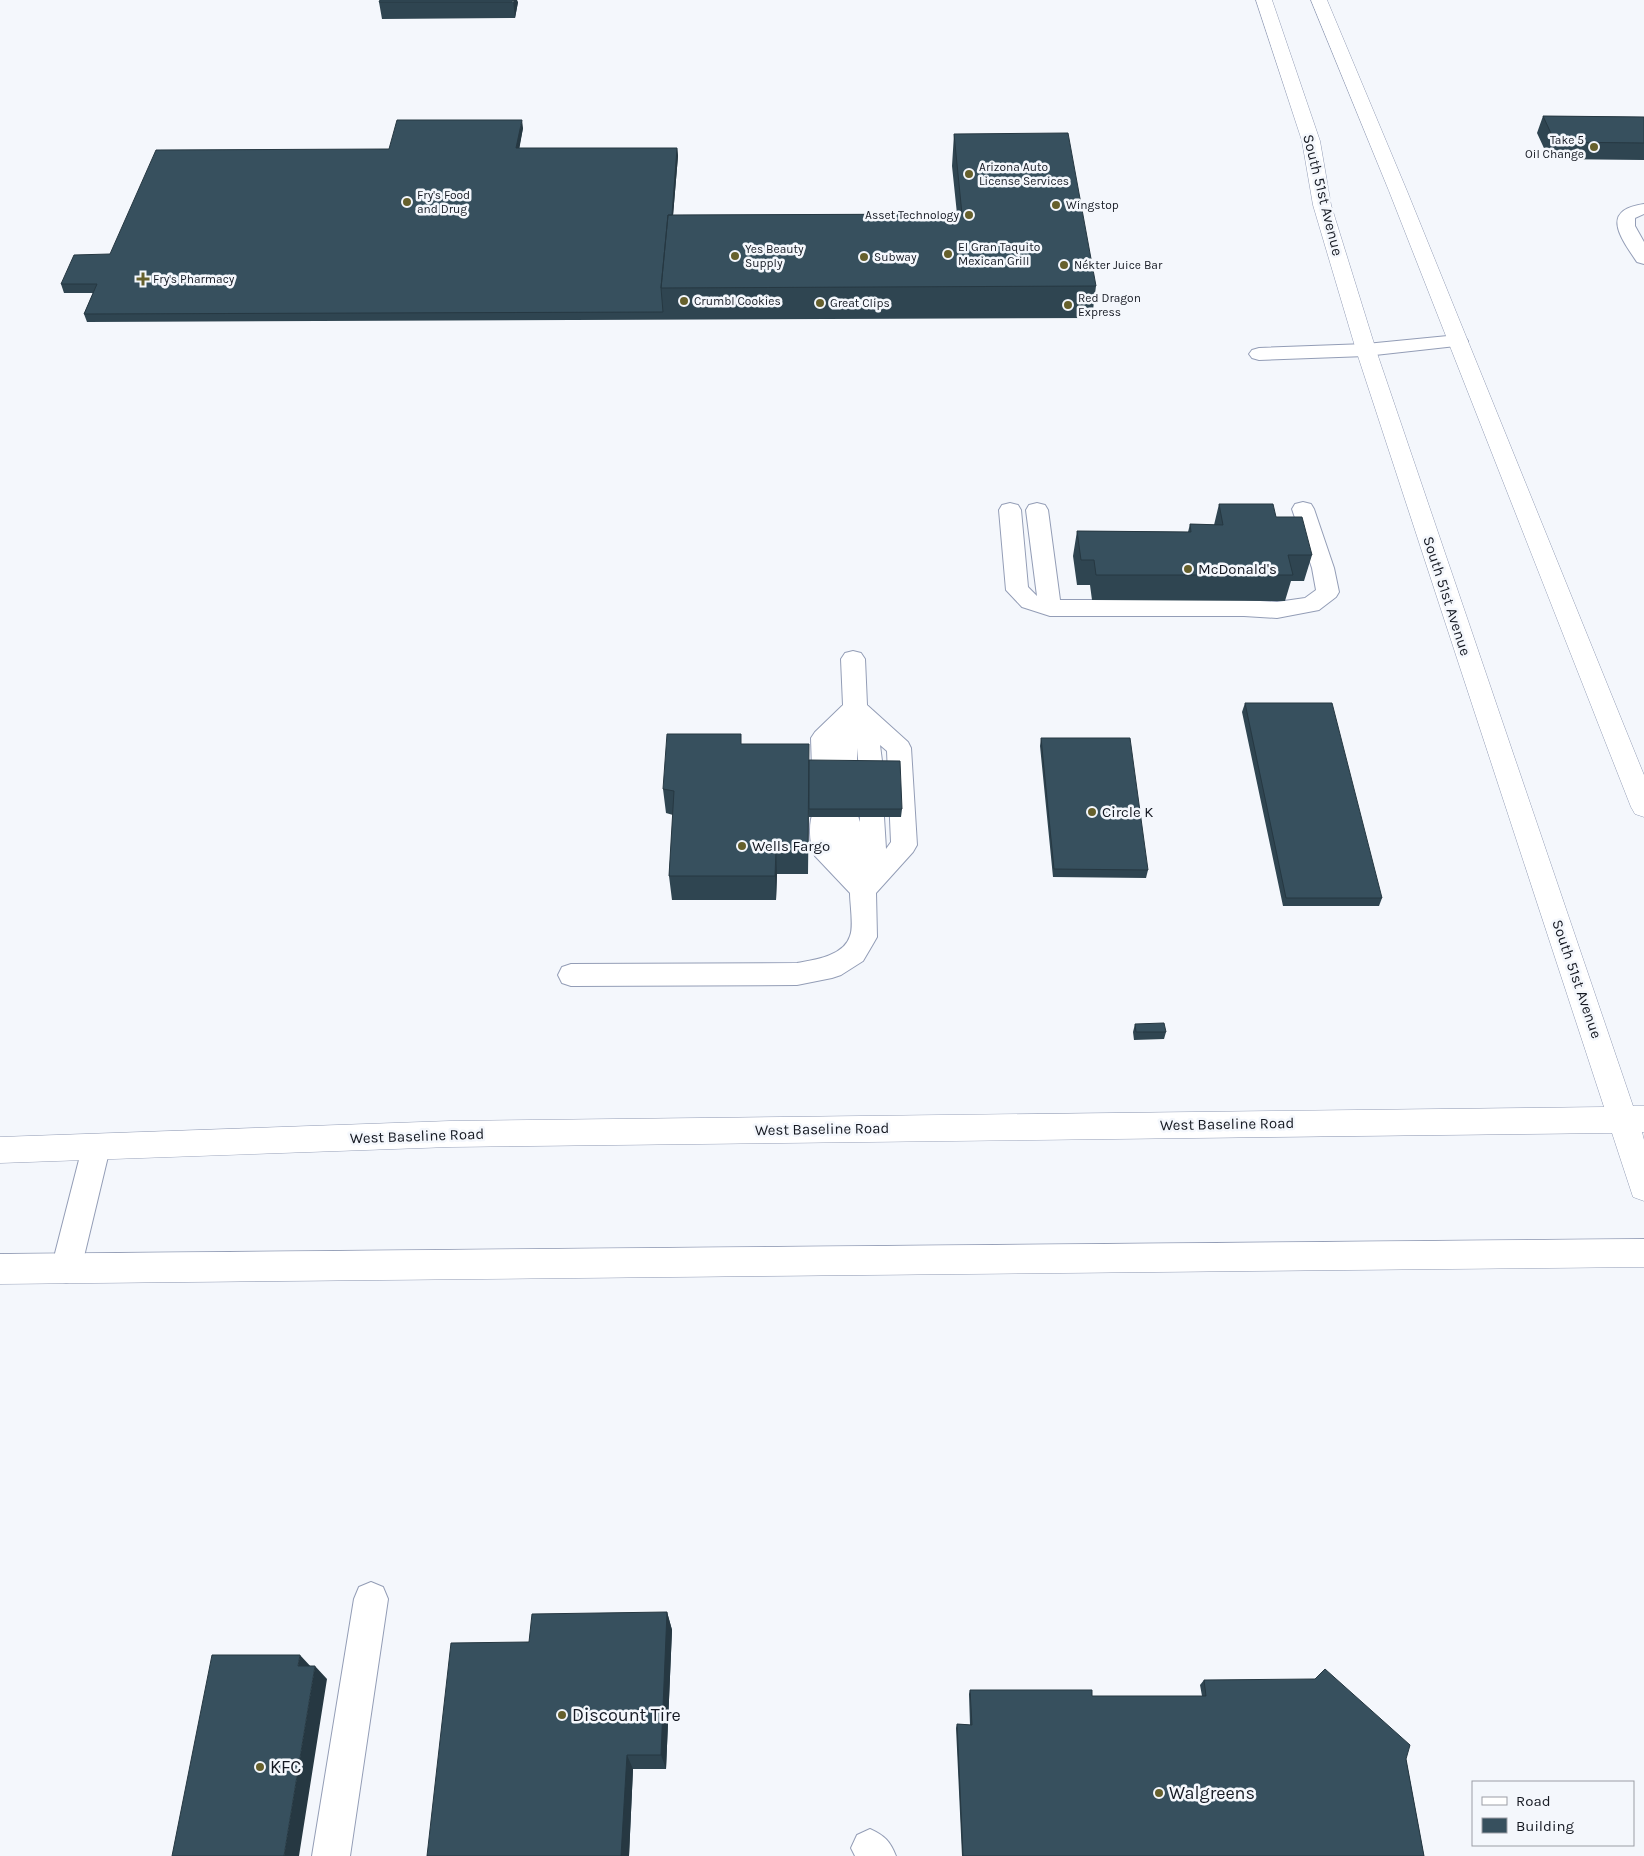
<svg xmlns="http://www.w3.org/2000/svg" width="1644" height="1856" font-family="Karla,sans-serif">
<rect width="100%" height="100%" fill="#f4f7fc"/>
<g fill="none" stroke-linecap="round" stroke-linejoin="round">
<defs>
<path id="lane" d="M 1644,204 L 1644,214 L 1635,218 L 1635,226 L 1644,242 L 1644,264 L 1637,262 C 1620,237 1600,210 1644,204 Z
M 1458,335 L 1465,337 L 1468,341 L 1465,345 L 1366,356 L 1259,360 L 1252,358 L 1249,354 L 1252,350 L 1259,348 L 1366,344 Z
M 1303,502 L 1311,504 L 1314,509 L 1334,568 L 1339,592 L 1336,597 L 1319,610 L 1277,618 L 1244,616 L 1050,616 L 1022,607 L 1006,590 L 999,510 L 1002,505 L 1010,503 L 1018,505 L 1021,510 L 1028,587 L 1037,596 L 1026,510 L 1029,505 L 1037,503 L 1045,505 L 1048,510 L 1060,600 L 1244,600 L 1277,602 L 1305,598 L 1316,590 L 1312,568 L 1292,509 L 1295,504 Z
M 853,651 L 861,653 L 865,659 L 867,705 L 908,742 L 911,748 L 917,845 L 913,852 L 876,893 L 877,937 L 873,944 L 863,961 L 841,975 L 832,978 L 797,985 L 571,986 L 562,983 L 558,975 L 562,967 L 571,964 L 797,963 C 814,960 844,956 850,936 C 854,927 850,904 850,893 L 815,856 C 809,844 808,822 814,810 L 823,808 L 832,810 L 835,816 L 838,810 L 847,808 L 856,810 L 860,822 L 860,817 L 863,810 L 872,808 L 881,810 L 884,817 L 886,849 L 891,842 L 887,751 L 880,745 L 883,769 L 880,775 L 871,778 L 862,775 L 859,769 L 857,748 L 857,769 L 854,775 L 845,778 L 836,775 L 834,772 L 833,775 L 824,778 L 815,775 L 812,769 L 811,738 L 815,732 L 843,705 L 841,659 L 845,653 Z
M 96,1135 L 106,1139 L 110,1148 L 81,1269 L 77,1279 L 66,1283 L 55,1279 L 51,1269 L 82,1148 L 86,1139 Z
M 371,1582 L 383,1587 L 388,1599 L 350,1856 L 312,1856 L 354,1599 L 359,1587 Z
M 870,1829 C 885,1836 890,1841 896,1856 L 855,1856 L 851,1848 L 857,1835 Z"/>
<path id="primary" d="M 1256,0 L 1272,0 L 1320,141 L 1331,205 L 1376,350 L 1633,1106 L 1644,1106 L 1644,1132 L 1642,1132 L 1644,1140 L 1644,1201 L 1633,1197 L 1612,1133 L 450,1147 L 0,1163 L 0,1137 L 450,1121 L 1604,1107 L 1356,350 L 1313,205 L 1302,141 Z
M 1311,0 L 1327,0 L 1407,191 L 1644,775 L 1644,817 L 1635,814 L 1631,807 L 1389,191 Z
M 1644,1239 L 1644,1267 L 0,1284 L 0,1254 Z"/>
</defs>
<use href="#lane" stroke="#939db6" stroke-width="2"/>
<use href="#primary" stroke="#939db6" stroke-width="1"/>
<use href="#lane" fill="#fff" fill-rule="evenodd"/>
<use href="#primary" fill="#fff" fill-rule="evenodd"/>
</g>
<path fill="#2f4551" d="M 379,2 L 518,2 L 515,18 L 382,19 Z
M 1543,116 L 1644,117 L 1644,160 L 1549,159 L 1537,133 Z
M 523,128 L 519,148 L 677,148 L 678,156 L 673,215 L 957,214 L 952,166 L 954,134 L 1096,286 L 1092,318 L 87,322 L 84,314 L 93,293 L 64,293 L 61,284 L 110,254 L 389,149 Z
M 1219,504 L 1276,517 L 1312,555 L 1304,581 L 1291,581 L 1285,601 L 1092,600 L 1090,585 L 1077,585 L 1073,556 L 1077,531 L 1188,532 L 1190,524 L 1214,525 Z
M 1245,703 L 1382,898 L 1379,906 L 1283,906 L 1242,712 Z
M 1041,738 L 1148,870 L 1146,878 L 1053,877 L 1040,746 Z
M 742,744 L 809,760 L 902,809 L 901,817 L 809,817 L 809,789 L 808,874 L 777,874 L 776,900 L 672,900 L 669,876 L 673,815 L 666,813 L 663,789 Z
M 1135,1024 L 1166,1032 L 1164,1039 L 1134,1040 L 1133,1032 Z
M 667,1612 L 672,1630 L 666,1769 L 633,1769 L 629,1856 L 427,1856 L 529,1642 Z
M 1204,1680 L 1406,1759 L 1424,1856 L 962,1856 L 956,1728 L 957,1724 L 970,1725 L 969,1694 L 970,1690 L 1092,1696 L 1202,1696 L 1200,1685 Z"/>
<path fill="#263842" d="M 513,0 L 517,0 L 518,2 L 515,18 Z
M 522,120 L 523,128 L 518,156 L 516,148 Z
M 677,148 L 678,156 L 667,288 L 665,288 Z
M 776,850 L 777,874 L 776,900 L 775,876 Z
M 667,1612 L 672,1630 L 666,1769 L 661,1755 Z
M 300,1655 L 313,1669 L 298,1666 Z
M 315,1666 L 327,1679 L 299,1856 L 284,1856 Z
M 627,1755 L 633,1769 L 629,1856 L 621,1856 Z"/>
<path fill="#37505e" stroke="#263842" d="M 380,0 L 513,0 L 512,2 L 379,2 Z
M 1543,116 L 1644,117 L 1644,143 L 1555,142 Z
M 397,120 L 522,120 L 516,148 L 677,148 L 672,215 L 668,215 L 661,288 L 663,312 L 84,314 L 97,284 L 61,284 L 74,255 L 110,254 L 156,150 L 389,149 Z
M 1068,133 L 1096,286 L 661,288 L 668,215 L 962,214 L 954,134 Z
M 1219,504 L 1273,504 L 1276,517 L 1302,517 L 1312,555 L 1288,555 L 1293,575 L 1096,575 L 1094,560 L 1081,560 L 1077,531 L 1191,532 L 1190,524 L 1223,525 Z
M 1245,703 L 1332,703 L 1382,898 L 1286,898 Z
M 667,734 L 741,734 L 741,744 L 809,744 L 808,850 L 776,850 L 775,876 L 669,876 L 674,791 L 663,789 Z
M 1041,738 L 1130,738 L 1148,870 L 1054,869 Z
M 809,760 L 900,761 L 902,809 L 809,809 Z
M 1164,1023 L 1166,1032 L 1136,1032 L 1135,1024 Z
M 667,1612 L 661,1755 L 627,1755 L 621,1856 L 427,1856 L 451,1643 L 529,1642 L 532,1614 Z
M 212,1655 L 300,1655 L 298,1666 L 315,1666 L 284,1856 L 172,1856 Z
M 1325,1669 L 1410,1745 L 1406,1759 L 1424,1856 L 963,1856 L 957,1724 L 972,1725 L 970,1690 L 1092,1690 L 1092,1696 L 1206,1696 L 1204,1680 L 1315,1679 Z"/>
<g fill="#66602c" stroke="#f4f7fc" stroke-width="2">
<circle cx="1594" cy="147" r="5"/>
<circle cx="969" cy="174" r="5"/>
<circle cx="407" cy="202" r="5"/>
<circle cx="1056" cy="205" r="5"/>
<circle cx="969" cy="215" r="5"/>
<circle cx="948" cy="254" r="5"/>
<circle cx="735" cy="256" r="5"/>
<circle cx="864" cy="257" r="5"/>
<circle cx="1064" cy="265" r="5"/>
<path d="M140.5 271.5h5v5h5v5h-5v5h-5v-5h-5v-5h5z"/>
<circle cx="684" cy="301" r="5"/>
<circle cx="820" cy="303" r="5"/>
<circle cx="1068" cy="305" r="5"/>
<circle cx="1188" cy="569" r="5"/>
<circle cx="1092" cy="812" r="5"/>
<circle cx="742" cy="846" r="5"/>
<circle cx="562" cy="1715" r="5"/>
<circle cx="260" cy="1767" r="5"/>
<circle cx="1159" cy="1793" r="5"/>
</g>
<g text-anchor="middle" stroke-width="5" stroke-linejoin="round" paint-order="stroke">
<g font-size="12" fill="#151922" stroke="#f4f7fc" text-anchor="start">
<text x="1584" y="144" text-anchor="end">Take 5<tspan x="1584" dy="14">Oil Change</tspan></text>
<text x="979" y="171">Arizona Auto<tspan x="979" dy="14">License Services</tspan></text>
<text x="417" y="199">Fry's Food<tspan x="417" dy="14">and Drug</tspan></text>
<text x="1066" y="209">Wingstop</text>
<text x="959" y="219" text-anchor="end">Asset Technology</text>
<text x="958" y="251">El Gran Taquito<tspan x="958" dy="14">Mexican Grill</tspan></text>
<text x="745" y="253">Yes Beauty<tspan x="745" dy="14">Supply</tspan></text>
<text x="874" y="261">Subway</text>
<text x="1074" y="269">Nékter Juice Bar</text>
<text x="153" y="283">Fry's Pharmacy</text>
<text x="1078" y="302">Red Dragon<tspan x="1078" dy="14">Express</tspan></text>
<text x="694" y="305">Crumbl Cookies</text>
<text x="830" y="307">Great Clips</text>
</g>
<g font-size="15" fill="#151922" stroke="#f4f7fc">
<text transform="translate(1323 195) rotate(76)" y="5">South 51st Avenue</text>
<text transform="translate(1447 596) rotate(72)" y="5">South 51st Avenue</text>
<text transform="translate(1577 979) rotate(71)" y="5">South 51st Avenue</text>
<text transform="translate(1227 1124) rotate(-1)" y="5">West Baseline Road</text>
<text transform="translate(822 1129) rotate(-1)" y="5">West Baseline Road</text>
<text transform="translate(417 1136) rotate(-2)" y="5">West Baseline Road</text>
</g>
<g font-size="15" fill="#151922" stroke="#f4f7fc" text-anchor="start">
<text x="1198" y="574">McDonald's</text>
<text x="1102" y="817">Circle K</text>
<text x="752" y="851">Wells Fargo</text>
</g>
<g font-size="18" fill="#151922" stroke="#f4f7fc" text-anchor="start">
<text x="572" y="1721">Discount Tire</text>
<text x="270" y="1773">KFC</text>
<text x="1169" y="1799">Walgreens</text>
</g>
</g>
<rect x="1472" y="1781" width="162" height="65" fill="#f4f7fc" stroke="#9b9ea5"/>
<rect x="1482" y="1797" width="25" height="8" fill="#ffffff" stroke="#9b9ea5"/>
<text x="1516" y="1806" font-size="15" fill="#151922">Road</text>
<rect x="1482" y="1818" width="25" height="15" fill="#37505e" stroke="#9b9ea5"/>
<text x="1516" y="1831" font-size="15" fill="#151922">Building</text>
</svg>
